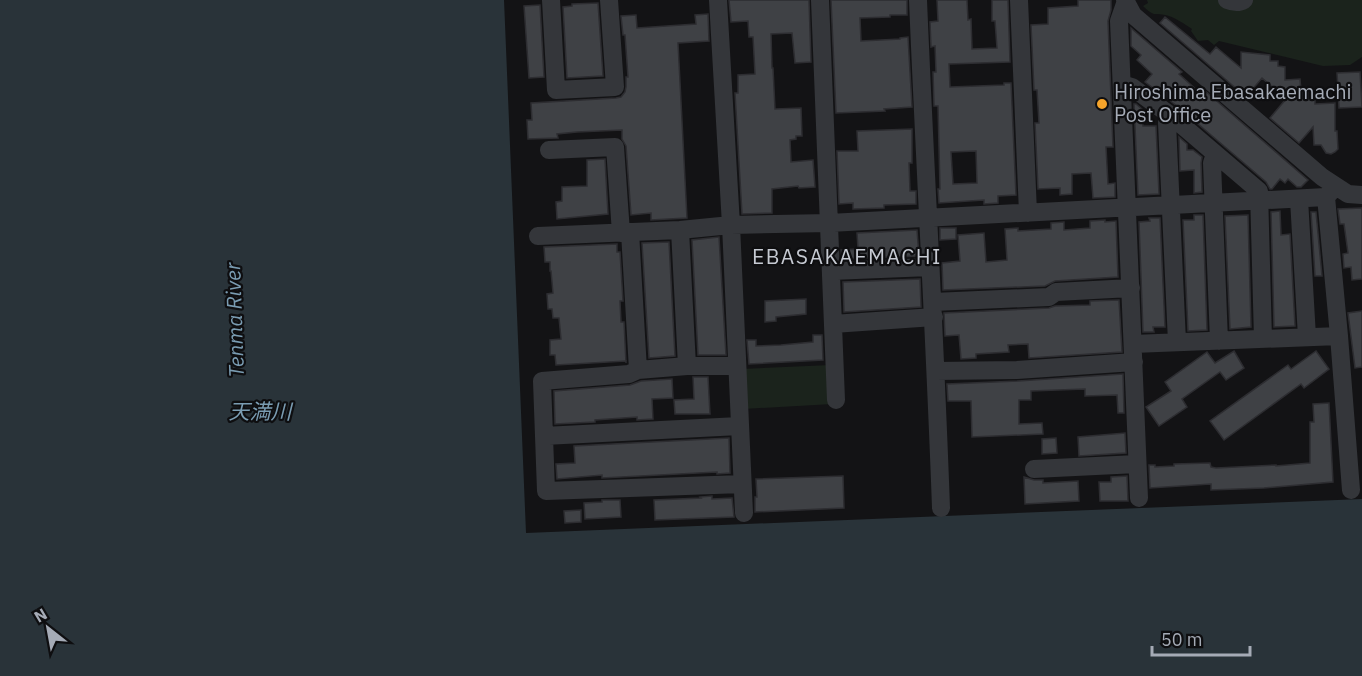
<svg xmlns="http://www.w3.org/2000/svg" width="1362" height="676" font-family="'IBM Plex Sans','Noto Sans JP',sans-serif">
<rect width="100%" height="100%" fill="#131315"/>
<path fill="#1b231c" d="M 1147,0 L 1362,0 L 1362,57 L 1350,65 L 1323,66 L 1219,41 L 1214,45 L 1208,40 L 1198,41 L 1191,31 L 1192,29 C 1186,25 1173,16 1165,15 C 1152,12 1156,18 1143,6 L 1148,3 Z
M 831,365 L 833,404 L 743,409 L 742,369 Z"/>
<path fill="#293339" d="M 0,0 L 504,0 L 526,533 L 1362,499 L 1362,676 L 0,676 Z"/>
<path fill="#3f4145" stroke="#2d2d31" stroke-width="1.5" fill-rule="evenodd" d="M 729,0 L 809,0 L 811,62 L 795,63 L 792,33 L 771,34 L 772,68 L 773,68 L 775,109 L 801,108 L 802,136 L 796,136 L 796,139 L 790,140 L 791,162 L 813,160 L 815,187 L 799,188 L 798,186 L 772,189 L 772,213 L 742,214 L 735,93 L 738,93 L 738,75 L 755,74 L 753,37 L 749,37 L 748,21 L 731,22 Z
M 831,0 L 907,0 L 907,15 L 890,15 L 890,17 L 860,18 L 861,41 L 900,39 L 900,38 L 908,37 L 912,107 L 884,109 L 885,111 L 836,113 Z
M 937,0 L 967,0 L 968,20 L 971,19 L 972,49 L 997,48 L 995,21 L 992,21 L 992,0 L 1008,0 L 1010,62 L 949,64 L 950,87 L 1004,85 L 1004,83 L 1011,83 L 1016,195 L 998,196 L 998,203 L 984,204 L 984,200 L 939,203 L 938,189 L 940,189 L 938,106 L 934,106 L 933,72 L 936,72 L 935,46 L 931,47 L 930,22 L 938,21 ZM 976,151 L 977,183 L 953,184 L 951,152 Z
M 1078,0 L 1111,0 L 1111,10 L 1108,21 L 1113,147 L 1106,147 L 1108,184 L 1115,183 L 1115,197 L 1093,198 L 1091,173 L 1072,174 L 1072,194 L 1060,195 L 1060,188 L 1038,189 L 1035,123 L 1039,123 L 1037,90 L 1034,90 L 1031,25 L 1048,24 L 1048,8 L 1078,6 Z
M 598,3 L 603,76 L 567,78 L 563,7 L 572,6 L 572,4 Z
M 540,5 L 544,77 L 529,78 L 524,6 Z
M 708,14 L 709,41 L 678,43 L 687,218 L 651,220 L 651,213 L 631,215 L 626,146 L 622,139 L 622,130 L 577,132 L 557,134 L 558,138 L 528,139 L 527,120 L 532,120 L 531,103 L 616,98 L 621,97 L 625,92 L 626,87 L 626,77 L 628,77 L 625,35 L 623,35 L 621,16 L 636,15 L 637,28 L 696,24 L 695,15 Z
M 1165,17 L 1210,54 L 1216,47 L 1241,68 L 1241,52 L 1270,55 L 1270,61 L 1278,61 L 1278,66 L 1285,67 L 1285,80 L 1300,79 L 1301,91 L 1315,91 L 1315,104 L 1335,103 L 1335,131 L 1337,131 L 1338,149 L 1335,152 L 1331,154 L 1326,153 L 1321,145 L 1314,145 L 1313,127 L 1299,143 L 1270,118 L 1286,99 L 1262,78 L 1246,97 L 1160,23 Z
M 1131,28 L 1182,72 L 1179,74 L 1200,93 L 1203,89 L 1308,180 L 1301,187 L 1297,187 L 1288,179 L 1285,183 L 1280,179 L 1272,189 L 1270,189 L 1266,182 L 1177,106 L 1145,82 L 1152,74 L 1137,60 L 1141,55 L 1131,46 Z
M 1360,72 L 1362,107 L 1339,108 L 1337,73 Z
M 1134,104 L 1136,104 L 1142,109 L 1143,126 L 1156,126 L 1159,194 L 1138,195 Z
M 912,129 L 912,163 L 909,163 L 910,191 L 916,191 L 916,204 L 884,205 L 884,208 L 853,209 L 853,203 L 839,204 L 837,151 L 858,151 L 857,131 Z
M 1179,137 L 1187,144 L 1187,150 L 1193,150 L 1202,157 L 1201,163 L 1202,192 L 1194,193 L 1194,170 L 1180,171 Z
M 605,159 L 608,214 L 557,219 L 556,202 L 562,201 L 562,187 L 587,186 L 587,160 Z
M 1362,208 L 1362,279 L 1352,280 L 1351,267 L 1344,268 L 1343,254 L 1348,253 L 1344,224 L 1340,224 L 1338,209 Z
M 1280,211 L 1281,235 L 1290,234 L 1295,326 L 1274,327 L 1271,212 Z
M 1311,212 L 1316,212 L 1322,276 L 1315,276 Z
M 1194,215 L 1203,215 L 1207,330 L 1188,331 L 1183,220 L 1194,220 Z
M 1248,215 L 1251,327 L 1230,329 L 1225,216 Z
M 1149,218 L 1160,218 L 1165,327 L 1153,327 L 1154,332 L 1143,332 L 1139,222 L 1150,221 Z
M 1105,220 L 1105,222 L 1116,221 L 1118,277 L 1055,281 L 1045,286 L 943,290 L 942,263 L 960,261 L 958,235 L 984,233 L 986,262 L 1007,260 L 1005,229 L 1018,228 L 1018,231 L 1051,229 L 1051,223 L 1064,222 L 1064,230 L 1090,228 L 1090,221 Z
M 940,228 L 956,228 L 956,239 L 940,240 Z
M 917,230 L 919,256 L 842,259 L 841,250 L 858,249 L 857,233 Z
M 719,237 L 726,355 L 698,355 L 692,240 Z
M 669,242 L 675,356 L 649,358 L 642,243 Z
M 617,244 L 617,252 L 620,252 L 623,301 L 620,301 L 621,322 L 624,322 L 626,363 L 626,361 L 556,365 L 555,355 L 550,355 L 550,340 L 561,339 L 559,318 L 553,318 L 552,309 L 548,309 L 547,294 L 553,293 L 551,271 L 550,271 L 550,262 L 545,262 L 544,247 Z
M 920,279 L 921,307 L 844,312 L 843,282 Z
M 806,299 L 806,314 L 776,317 L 776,321 L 765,322 L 765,301 Z
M 1119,300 L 1122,352 L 1029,358 L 1028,344 L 1008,345 L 1009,352 L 976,354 L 976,358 L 961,359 L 959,335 L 945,336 L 944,313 L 1049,308 L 1055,306 L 1090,305 L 1090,301 Z
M 1362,311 L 1362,367 L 1355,368 L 1348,313 Z
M 813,335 L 822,335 L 823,360 L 749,364 L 747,340 L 756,340 L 756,346 L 781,345 L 813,342 Z
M 1234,351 L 1244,368 L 1226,380 L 1220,372 L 1182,399 L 1187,407 L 1159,426 L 1146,407 L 1171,391 L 1165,382 L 1207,352 L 1215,363 Z
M 1316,351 L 1329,369 L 1304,388 L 1301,384 L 1224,440 L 1210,421 L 1288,365 L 1291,369 Z
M 1123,374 L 1124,413 L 1118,413 L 1117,395 L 1085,396 L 1085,389 L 1031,391 L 1031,400 L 1019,400 L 1019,424 L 1042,423 L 1043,434 L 972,437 L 971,401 L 948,401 L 947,384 L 1018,381 Z
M 693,377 L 708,377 L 710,414 L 675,414 L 674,400 L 694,399 Z
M 672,379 L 673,398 L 652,399 L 653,419 L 637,420 L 637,417 L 595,420 L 595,422 L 555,424 L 554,391 L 630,385 L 641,381 Z
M 1329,403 L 1333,482 L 1264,488 L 1211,490 L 1211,484 L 1150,488 L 1149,465 L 1155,465 L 1155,467 L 1174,466 L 1174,464 L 1210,463 L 1211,467 L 1216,468 L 1276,465 L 1276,466 L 1310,463 L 1310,422 L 1314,422 L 1313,404 Z
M 1125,433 L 1126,453 L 1079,456 L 1078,437 Z
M 729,438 L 730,473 L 717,474 L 717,472 L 602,478 L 602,475 L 557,479 L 556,464 L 575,463 L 574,446 Z
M 1056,438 L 1057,453 L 1042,454 L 1042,439 Z
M 843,476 L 844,508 L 755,512 L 755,497 L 757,497 L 756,479 Z
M 1127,476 L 1128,501 L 1100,501 L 1099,482 L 1111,482 L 1111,477 Z
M 1024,477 L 1034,480 L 1043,480 L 1043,483 L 1078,481 L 1079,501 L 1025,504 Z
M 712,496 L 712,499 L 732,498 L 734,517 L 655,520 L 654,500 L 701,498 L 700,497 Z
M 602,500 L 620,500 L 621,517 L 585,519 L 584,503 L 602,502 Z
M 581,510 L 581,522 L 565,523 L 564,511 Z"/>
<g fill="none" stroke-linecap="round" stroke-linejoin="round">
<path stroke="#34363a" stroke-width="18" d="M 551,0 L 556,90 L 615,87 L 609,0
M 718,0 L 731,225 L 744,513
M 820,0 L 836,400
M 918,0 C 925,169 935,338 941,508
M 1019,0 L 1028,213
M 1125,0 L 1133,15 L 1322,177 L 1348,194 L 1362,195
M 1227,0 C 1232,2 1239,3 1244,0
M 1126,1 L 1119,21 L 1139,498
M 1122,84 L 1132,87 L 1170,115 L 1259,191 L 1263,339
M 1170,115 L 1167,123 L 1177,342
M 549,150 L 615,147 L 621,233
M 1215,154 L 1212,163 L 1219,341
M 1326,197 L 1339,336 L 1351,490
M 1299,199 L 1307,337
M 680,230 L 687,366
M 630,232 L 638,370 L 687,366 L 737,366
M 538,236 L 680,230 L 731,225 L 829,223 L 1326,197 L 1335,187
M 831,271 L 930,267
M 933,302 L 1049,297 L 1056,292 L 1131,288
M 833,324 L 934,317
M 1133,344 L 1339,336
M 638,370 L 629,374 L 542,381 L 546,491 L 742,484
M 936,371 L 1017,370 L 1134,362
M 544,436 L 739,426
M 1034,469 L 1137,464"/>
</g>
<circle fill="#f5a42b" stroke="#0e0e10" stroke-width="2" cx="1102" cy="104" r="6"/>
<g text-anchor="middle" stroke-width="4.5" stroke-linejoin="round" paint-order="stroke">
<g font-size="20" fill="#a5abb6" stroke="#0e0e10" text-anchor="start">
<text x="1114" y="99">Hiroshima Ebasakaemachi<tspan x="1114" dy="23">Post Office</tspan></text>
</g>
<g font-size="21" letter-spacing="1.5" fill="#c6cad2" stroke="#0e0e10">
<text x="847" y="264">EBASAKAEMACHI</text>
</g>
<g font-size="21" font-style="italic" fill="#7a9cb2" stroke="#0e0e10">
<text transform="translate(235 320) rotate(-92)" y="7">Tenma River</text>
<text x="260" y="419">天満川</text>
</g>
</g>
<g transform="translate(48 628) rotate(329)" stroke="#0e0e10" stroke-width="4.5" paint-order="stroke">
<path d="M0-4.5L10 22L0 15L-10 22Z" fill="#a5abb6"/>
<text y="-9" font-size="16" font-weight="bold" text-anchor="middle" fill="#a5abb6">N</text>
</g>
<path d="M1152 646v9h98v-9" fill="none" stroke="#a5abb6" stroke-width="3"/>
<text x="1161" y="646" font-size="18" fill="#a5abb6" stroke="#0e0e10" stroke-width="4.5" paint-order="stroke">50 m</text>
</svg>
